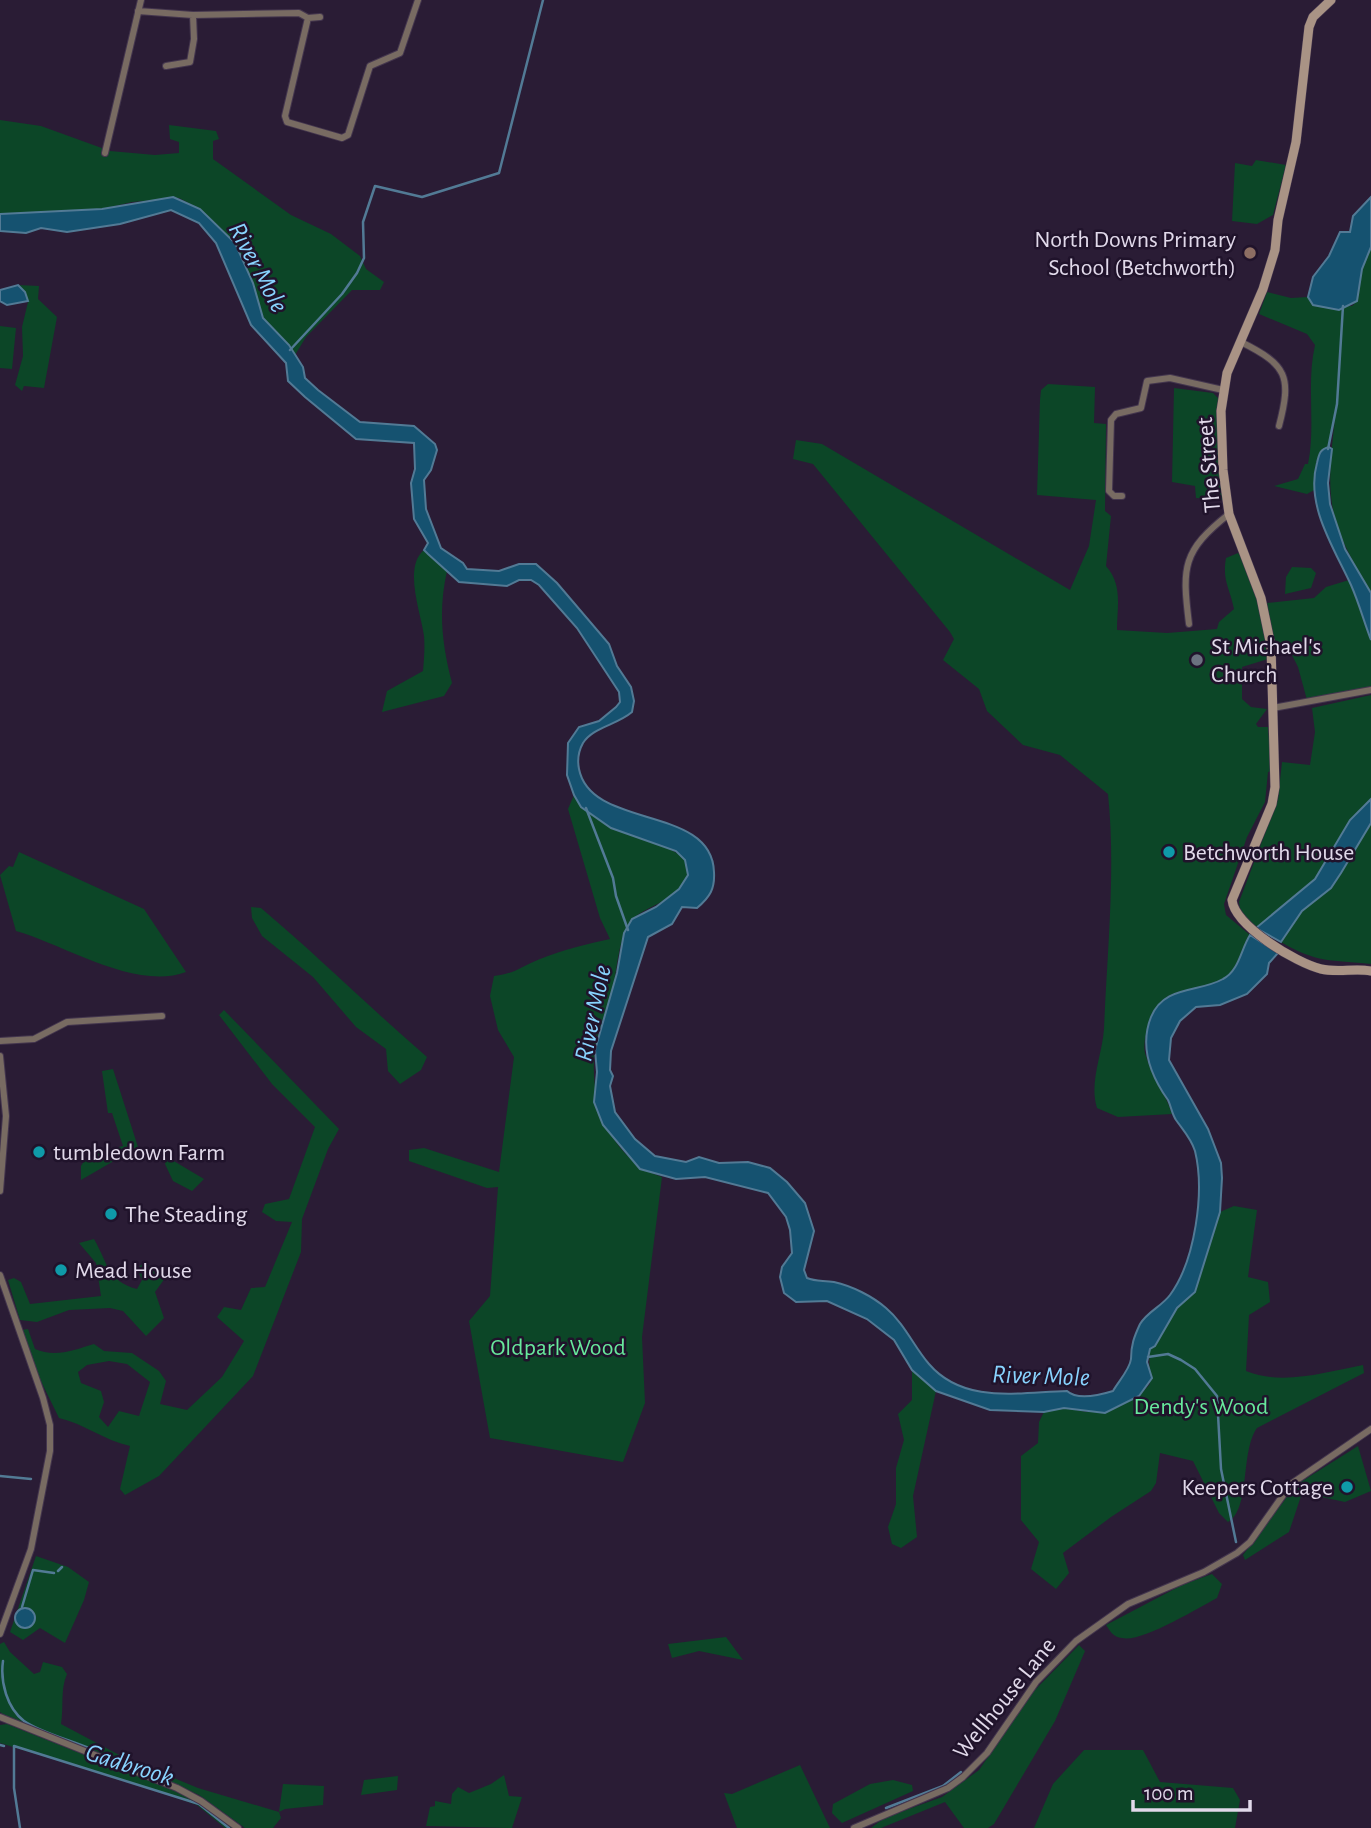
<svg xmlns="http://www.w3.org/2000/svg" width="1371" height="1828" font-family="'Alegreya Sans',sans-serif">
<rect width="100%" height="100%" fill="#2a1c35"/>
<path fill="#0c4627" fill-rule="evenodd" d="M 0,120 L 41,126 L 110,151 L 155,155 L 179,153 L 179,142 L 170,139 L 169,125 L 216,131 L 219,139 L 213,141 L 213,159 L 291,215 L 331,234 L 360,256 L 366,269 L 384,282 L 380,290 L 352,290 L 306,337 L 295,355 L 263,318 L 253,282 L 235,243 L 200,209 L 179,198 L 132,202 L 102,209 L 0,214 Z
M 1256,160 L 1286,165 L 1273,215 L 1257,224 L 1232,221 L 1235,163 L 1252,166 Z
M 1371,247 L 1371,593 C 1328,520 1325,503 1335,419 L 1329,447 C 1313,451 1315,475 1316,489 L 1307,494 L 1274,486 L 1298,479 L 1305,464 L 1308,464 C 1316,425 1306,384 1315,345 L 1307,334 L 1259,314 L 1267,292 L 1291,298 L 1308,297 L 1313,305 L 1352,306 L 1357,301 L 1362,269 Z
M 18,285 L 39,286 L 38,299 L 57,317 L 44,388 L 24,386 L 22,391 L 15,385 L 23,356 L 22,327 L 28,302 L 25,292 Z
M 0,326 L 16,328 L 12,369 L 0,368 Z
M 1048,384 L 1095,387 L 1094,423 L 1106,424 L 1105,511 L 1111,516 L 1106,566 C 1123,585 1117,607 1117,630 L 1167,633 L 1217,629 L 1219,622 L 1234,609 C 1230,588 1222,581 1226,558 L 1238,553 C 1255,569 1265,634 1268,659 L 1242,667 L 1242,699 L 1251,707 L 1267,709 L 1256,724 L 1258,727 L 1268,727 L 1272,771 L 1268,772 L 1265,802 L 1247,837 L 1224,904 L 1226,915 L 1250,935 C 1241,949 1239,965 1227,977 C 1204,998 1163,976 1149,1024 C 1146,1034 1142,1046 1146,1056 C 1152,1077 1166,1094 1172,1114 L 1118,1117 L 1097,1108 C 1089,1082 1102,1056 1104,1029 C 1107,952 1116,871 1108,794 L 1060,755 L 1023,745 L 987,711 L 979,689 L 943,660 L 954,639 L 950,632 L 813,464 L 793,459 L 796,440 L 822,444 L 1070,590 L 1089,546 L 1096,500 L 1037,495 L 1040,400 L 1041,390 Z
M 1174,388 L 1213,393 L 1218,398 L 1218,447 L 1223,500 L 1196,498 L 1195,486 L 1172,482 Z
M 424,550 L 447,571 C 438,611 442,644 452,683 L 444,696 L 382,712 L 387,691 L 423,671 C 424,659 425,648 424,636 C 421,613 403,567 424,550 Z
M 1292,567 L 1311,568 L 1316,573 L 1311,588 L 1285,594 L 1286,577 Z
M 1349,580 L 1371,640 L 1371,687 L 1307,700 L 1298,667 L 1289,649 L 1275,650 L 1267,603 L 1314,598 L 1326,587 Z
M 1371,695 L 1371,799 L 1350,820 L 1315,879 L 1256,928 L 1241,914 L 1239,902 L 1278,799 L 1282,762 L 1310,765 L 1315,732 L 1312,708 Z
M 574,795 C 582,808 596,818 609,826 C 625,836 682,846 688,865 C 697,896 641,906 631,921 C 617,942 618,968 612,992 C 607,1011 598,1028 595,1048 C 588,1101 610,1159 662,1177 L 642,1337 L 645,1403 L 623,1462 L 490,1438 L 469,1321 L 490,1296 L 498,1187 L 487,1188 L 409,1161 L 409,1150 L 424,1148 L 499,1172 L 514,1057 L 498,1030 L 490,996 L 494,976 C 517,973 520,967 540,959 C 563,950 586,944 610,939 L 600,918 L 568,809 Z
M 1371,823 L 1371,964 C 1332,960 1316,963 1281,942 L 1302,911 L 1331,888 Z
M 19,852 L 144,909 L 186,972 C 135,991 63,944 16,931 L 0,875 L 9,866 L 13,867 Z
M 251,907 L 261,908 C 318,956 370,1008 427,1057 L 421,1070 L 400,1084 L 388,1071 L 386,1049 L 356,1027 L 313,977 L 262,936 L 252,918 Z
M 224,1010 L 339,1129 L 328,1149 L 302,1219 L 301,1252 L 253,1376 L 159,1476 L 125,1495 L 120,1489 L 130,1446 C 103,1440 85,1424 59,1418 L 34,1367 L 22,1330 L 28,1329 L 35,1349 C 55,1358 74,1350 94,1344 L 104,1351 L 132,1353 L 159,1371 L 166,1381 L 160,1404 L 187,1410 L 222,1377 L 244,1341 L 217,1317 L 224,1307 L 241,1310 L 251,1288 L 265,1287 L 292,1222 L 276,1221 L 262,1212 L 265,1204 L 289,1199 L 315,1127 L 272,1084 L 219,1015 ZM 109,1361 L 127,1364 L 150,1382 L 139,1416 L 119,1411 L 108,1427 L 99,1417 L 104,1402 L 101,1391 L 81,1383 L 78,1372 L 87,1365 Z
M 113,1069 L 138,1147 L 81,1180 L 81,1166 L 88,1154 L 123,1146 L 112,1113 L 108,1113 L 102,1071 Z
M 167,1157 L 204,1179 L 192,1191 L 173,1181 L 165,1164 Z
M 1234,1206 L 1257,1210 L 1248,1277 L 1268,1282 L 1270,1302 L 1249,1315 L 1246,1371 C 1282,1386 1326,1372 1363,1365 L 1364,1373 L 1257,1428 C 1240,1452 1251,1509 1228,1522 L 1219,1513 L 1193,1461 L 1160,1453 L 1156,1483 L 1151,1491 L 1111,1517 L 1063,1553 L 1069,1573 L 1056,1589 L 1031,1569 L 1039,1542 L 1021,1520 L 1021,1456 L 1038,1443 L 1039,1422 L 1044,1412 L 1064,1408 L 1087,1412 L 1119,1407 L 1139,1396 L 1150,1384 L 1149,1349 L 1155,1346 L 1177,1308 L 1195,1292 L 1220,1212 Z
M 94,1239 C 108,1263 107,1281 137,1289 L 142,1280 L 137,1269 L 143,1263 L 168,1274 L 155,1292 L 164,1318 L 146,1336 L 123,1311 L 110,1308 L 69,1310 L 37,1322 L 20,1320 L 8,1280 L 14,1278 L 21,1282 L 30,1304 L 101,1296 L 96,1263 L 79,1243 Z
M 912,1370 L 936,1391 L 913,1496 L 917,1537 L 901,1548 L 892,1544 L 888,1527 L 896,1504 L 896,1468 L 904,1440 L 898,1414 L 912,1400 Z
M 1358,1446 L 1371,1491 L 1345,1502 L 1302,1493 L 1289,1532 L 1245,1560 L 1243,1555 L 1296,1485 Z
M 36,1556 L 68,1567 L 89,1582 L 84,1600 L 65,1643 L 40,1628 L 23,1640 L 10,1632 Z
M 1212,1574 L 1222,1584 L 1217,1598 C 1198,1608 1141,1643 1122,1638 C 1113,1637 1110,1631 1106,1625 L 1182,1585 Z
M 726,1637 L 743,1660 L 699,1651 L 672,1658 L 668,1644 Z
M 4,1642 L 10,1652 L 34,1674 L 40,1672 L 43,1662 L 62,1667 L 67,1674 C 60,1690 64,1706 61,1724 L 123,1757 L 198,1788 L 279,1812 L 283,1784 L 324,1786 L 323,1805 L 285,1809 L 279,1812 L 281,1818 L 273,1828 L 245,1828 L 199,1795 L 169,1781 L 3,1714 L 0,1712 L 0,1644 Z
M 1079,1645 L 1085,1651 L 1055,1721 L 994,1824 L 988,1828 L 964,1828 L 945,1802 L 881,1828 L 871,1828 L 884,1818 L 942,1797 L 979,1770 L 1033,1692 Z
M 7,1724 L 175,1791 L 199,1803 L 232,1828 L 225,1828 L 197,1805 L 154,1790 L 0,1743 L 0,1725 Z
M 1084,1750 L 1143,1750 L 1160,1782 L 1233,1788 L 1240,1800 L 1235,1828 L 1034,1828 L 1053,1784 Z
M 800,1765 L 830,1828 L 737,1828 L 724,1793 L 732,1794 Z
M 504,1775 L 509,1796 L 522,1797 L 512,1828 L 426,1826 L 430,1807 L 435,1806 L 435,1801 L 451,1804 L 452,1794 L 458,1787 L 469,1793 L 491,1784 Z
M 398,1776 L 397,1790 L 361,1795 L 364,1780 Z
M 893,1780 L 912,1785 L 913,1791 L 842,1823 L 832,1813 L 833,1804 L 870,1784 Z"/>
<path fill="#155270" stroke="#527a95" stroke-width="2" d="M 173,197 L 200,209 L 235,243 L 253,283 L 263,318 L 289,345 L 303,367 L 305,378 L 318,390 L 360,422 L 414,426 L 435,444 L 437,450 L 431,470 L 424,480 L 426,509 L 441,548 L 463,563 L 467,569 L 499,571 L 519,564 L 536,564 L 557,583 L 609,644 L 617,666 L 631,687 L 634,701 L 632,712 C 617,725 593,727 583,743 C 578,752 577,759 579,769 C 591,830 712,804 714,872 C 715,889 710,897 697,908 L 682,907 L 672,924 L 648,937 L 611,1051 L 610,1070 L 613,1076 L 610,1086 L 615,1112 L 635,1139 L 655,1156 L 686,1162 L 699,1157 L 719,1163 L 748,1162 L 770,1168 L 787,1182 L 805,1203 L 814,1231 L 804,1270 L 807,1278 C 816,1282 824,1280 834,1282 C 852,1286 872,1296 886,1308 C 905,1324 914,1347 929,1364 C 964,1405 1021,1392 1067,1391 C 1078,1401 1100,1395 1113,1391 C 1118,1382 1130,1369 1131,1359 C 1131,1345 1134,1337 1140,1324 C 1147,1312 1162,1306 1170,1295 C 1195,1261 1205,1192 1195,1151 C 1191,1138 1183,1130 1176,1120 C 1172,1114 1171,1106 1168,1100 C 1151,1076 1139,1047 1151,1017 C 1164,985 1198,993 1223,979 C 1239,971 1241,949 1250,935 L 1278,953 L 1269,963 L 1267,974 L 1247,994 L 1220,1005 L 1196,1007 L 1180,1021 L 1171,1038 L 1169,1060 L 1208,1129 L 1221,1163 L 1222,1178 L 1220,1212 L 1195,1292 L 1177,1308 L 1155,1346 L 1150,1349 L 1147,1362 L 1152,1378 L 1139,1396 L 1105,1413 L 1064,1408 L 1044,1412 L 990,1410 L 936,1391 L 912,1370 L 894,1340 L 867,1319 L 827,1301 L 796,1302 L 784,1293 L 780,1277 L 782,1267 L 792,1253 L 790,1230 L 786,1217 L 768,1193 L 705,1177 L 676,1179 L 640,1169 L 603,1125 L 594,1102 L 597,1072 L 595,1050 L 617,973 L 624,933 L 632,919 L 656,907 L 679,889 L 688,875 L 685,860 L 676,851 L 611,828 L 581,807 L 574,795 L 567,775 L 568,743 L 579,727 L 599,721 L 616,707 L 620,702 L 619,692 L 577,628 L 539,585 L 531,580 L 519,580 L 507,586 L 459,582 L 428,554 L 424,550 L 428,543 L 414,519 L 411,483 L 415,469 L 414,443 L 356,439 L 305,397 L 288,381 L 286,363 L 251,325 L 216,243 L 199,223 L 171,210 L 120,224 L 67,232 L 41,228 L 26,233 L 0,231 L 0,214 L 102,209 Z
M 1371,197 L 1371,247 L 1362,269 L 1357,301 L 1339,310 L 1313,305 L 1308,297 L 1313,277 L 1329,256 L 1340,232 L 1350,232 L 1353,216 Z
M 18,285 L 25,292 L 28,301 L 7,305 L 0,301 L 0,290 Z
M 1329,447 L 1332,449 L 1328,483 L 1330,504 L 1345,549 L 1371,593 L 1371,640 C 1364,622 1359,603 1351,585 C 1334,548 1305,505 1317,463 C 1319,454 1320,449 1329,447 Z
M 1371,799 L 1371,823 L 1341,873 L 1331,888 L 1302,911 L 1281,942 L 1256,928 L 1315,879 L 1350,820 Z
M15 1618a10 10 0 1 1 20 0a10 10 0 1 1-20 0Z"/>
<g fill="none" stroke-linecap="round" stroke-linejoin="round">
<path stroke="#527a95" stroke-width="2.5" d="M 290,350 L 342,294 L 357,273 L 364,258 L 363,222 L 375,186 L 422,197 L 499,173 L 543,0
M 1328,449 L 1337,404 L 1343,306
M 586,808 L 613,878 L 616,896 L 628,930
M 1148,1357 L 1168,1354 L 1181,1360 L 1195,1369 L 1217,1396 L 1221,1469 L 1236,1542
M 0,1476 L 31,1479
M 58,1571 L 62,1567
M 22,1607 L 33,1570 L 54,1573
M 3,1661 C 0,1682 7,1708 24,1721 C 39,1732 73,1741 91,1749
M 0,1745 L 4,1746
M 886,1808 L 943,1786 L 961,1772
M 20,1828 L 14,1788 L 14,1746 L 199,1804 L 229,1828"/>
<defs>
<path id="street" d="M 138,11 L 193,15 L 299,13 L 308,18 L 320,17
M 308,18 L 285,116 L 287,122 L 342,138 L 348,135 L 370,66 L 400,53 L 418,0
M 166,66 L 190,62 L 194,39 L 193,15
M 105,153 L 141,0
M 1241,342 C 1287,365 1292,376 1279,426
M 1122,496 L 1114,496 L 1109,491 L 1111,420 L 1116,414 L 1141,408 L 1147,381 L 1170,378 L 1223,390
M 1189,624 C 1182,567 1182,551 1229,514
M 1273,708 L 1371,690
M 0,1041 L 34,1039 L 67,1022 L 162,1016
M 0,1056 L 6,1116 L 0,1191
M 0,1275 L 43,1398 L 50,1425 L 50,1451 L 31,1549 L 0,1634
M 0,1717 L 177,1788 L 201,1801 L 238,1828
M 854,1828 L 948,1788 L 963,1777 L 987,1753 L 1036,1682 L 1076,1641 L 1128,1604 L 1204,1572 L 1237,1553 L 1250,1542 L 1291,1484 L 1371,1429"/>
<path id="secondary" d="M 1331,0 L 1313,17 L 1309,27 L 1296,142 L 1278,220 L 1275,250 L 1263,289 L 1227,373 L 1221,411 L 1223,470 L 1229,514 L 1261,598 L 1271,646 L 1275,787 L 1272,804 L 1232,900 C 1235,926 1296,963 1321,969 C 1337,973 1355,968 1371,971"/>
</defs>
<use href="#street" stroke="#44364e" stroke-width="8"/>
<use href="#secondary" stroke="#44364e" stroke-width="10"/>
<use href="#street" stroke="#786b62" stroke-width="6"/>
<use href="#secondary" stroke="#a99385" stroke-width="9"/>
</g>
<circle fill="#8d6e63" stroke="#20132b" stroke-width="2.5" cx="1250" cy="253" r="7"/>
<circle fill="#6b7280" stroke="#20132b" stroke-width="2.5" cx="1197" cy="660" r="7"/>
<g fill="#0f9aa8" stroke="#20132b" stroke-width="2.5">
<circle cx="1169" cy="852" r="7"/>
<circle cx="39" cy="1152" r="7"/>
<circle cx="111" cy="1214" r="7"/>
<circle cx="61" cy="1270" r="7"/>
<circle cx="1347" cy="1487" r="7"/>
</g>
<g text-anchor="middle" stroke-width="5" stroke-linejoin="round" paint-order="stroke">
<g font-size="24" fill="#e1d9ea" stroke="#20132b" text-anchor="start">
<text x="1236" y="247" text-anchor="end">North Downs Primary<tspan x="1236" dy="28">School (Betchworth)</tspan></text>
<text x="1211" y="654">St Michael's<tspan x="1211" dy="28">Church</tspan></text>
<text x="1183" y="860">Betchworth House</text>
<text x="53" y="1160">tumbledown Farm</text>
<text x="125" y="1222">The Steading</text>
<text x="75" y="1278">Mead House</text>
<text x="1333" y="1495" text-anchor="end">Keepers Cottage</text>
</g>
<g font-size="24" fill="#e1d9ea" stroke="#20132b">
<text transform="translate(1208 465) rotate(-95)" y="8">The Street</text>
<text transform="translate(1004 1698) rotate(-51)" y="8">Wellhouse Lane</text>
</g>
<g font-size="24" fill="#67e99c" stroke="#20132b">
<text x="558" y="1355">Oldpark Wood</text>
<text x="1201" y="1414">Dendy's Wood</text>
</g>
<g font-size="26" font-style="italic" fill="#88d3fe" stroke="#20132b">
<text transform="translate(259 267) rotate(62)" y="9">River Mole</text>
<text transform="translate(592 1013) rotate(-78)" y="9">River Mole</text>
<text transform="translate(1041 1375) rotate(2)" y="9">River Mole</text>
<text transform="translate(130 1764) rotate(17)" y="9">Gadbrook</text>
</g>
</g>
<path d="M1133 1800v10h117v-10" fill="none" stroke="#e1d9ea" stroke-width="3.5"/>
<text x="1144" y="1800" font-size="21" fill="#e1d9ea" stroke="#20132b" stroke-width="5" paint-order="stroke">100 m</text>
</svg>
